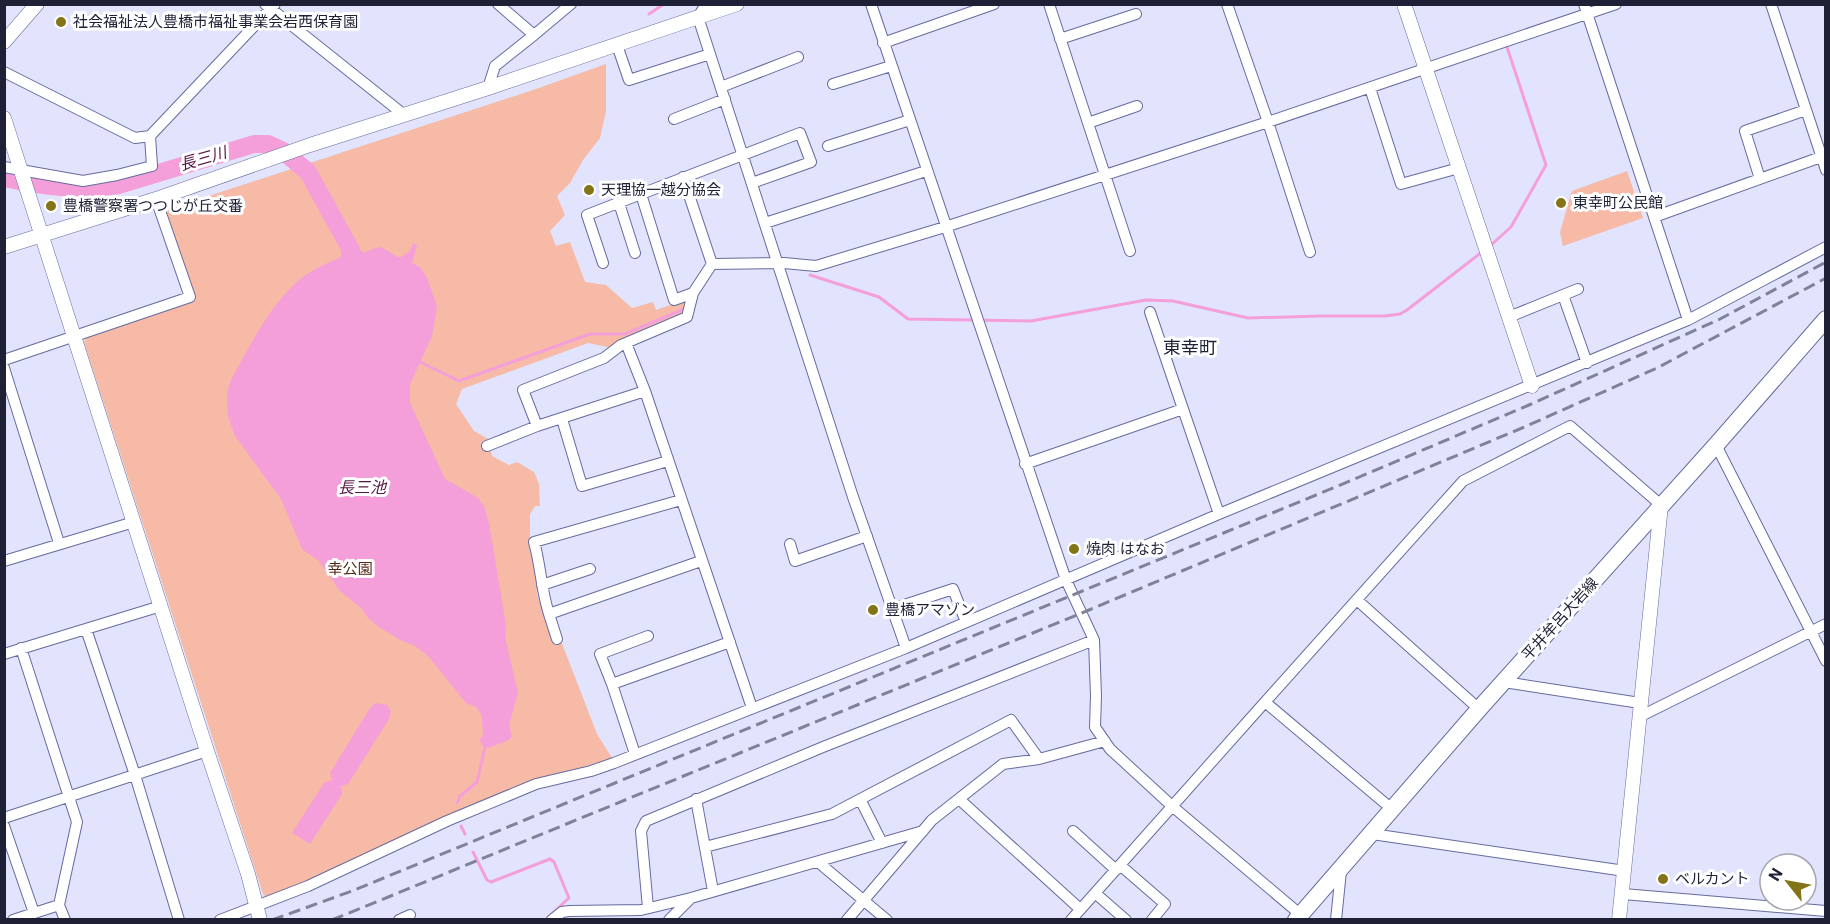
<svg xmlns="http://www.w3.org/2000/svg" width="1830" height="924" font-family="Roboto,'Noto Sans JP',sans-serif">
<rect width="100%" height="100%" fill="#e1e4fc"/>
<path fill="#f6baa6" d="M 606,64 L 606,111 L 600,138 L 583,160 L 570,183 L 557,196 L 565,215 L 550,231 L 556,246 L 570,242 L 585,282 L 606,285 L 632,308 L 653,302 L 656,310 L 687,299 L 683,314 L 612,348 L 588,343 L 462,389 L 456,404 L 474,431 L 488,439 L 492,456 L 509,465 L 517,462 L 534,472 L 539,484 L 540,506 L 535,506 L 530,514 L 530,536 L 529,539 L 536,568 L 537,594 L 545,617 L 561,641 L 597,734 L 612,758 L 574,770 L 305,882 L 266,897 L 263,894 L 84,342 L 87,337 L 196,300 L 166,214 L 169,209 L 536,89 Z
M 1627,171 L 1643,218 L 1563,246 L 1560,232 L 1572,191 Z"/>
<path fill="#f49fd9" d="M 413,243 L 417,245 L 412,263 L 420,267 L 427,278 L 437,306 L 432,336 L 410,384 L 410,403 L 445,479 L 478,498 L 484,506 L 489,523 L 506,625 L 505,637 L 518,693 L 509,725 L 512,736 L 509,740 L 488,748 L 483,746 L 479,740 L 482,737 L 483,732 L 481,714 L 476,707 L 466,703 L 428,656 L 415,646 L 400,640 L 379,627 L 368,618 L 362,609 L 340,591 L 319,561 L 302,549 L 281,499 L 235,436 L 228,416 L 227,407 L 227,392 L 231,380 C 251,344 270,303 303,277 C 315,268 328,263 341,257 L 341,250 L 355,245 L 364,253 L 372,249 L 381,247 L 398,257 L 401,257 L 410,251 Z
M 376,703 L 387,705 L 391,712 L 389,719 L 348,784 L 341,786 L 342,794 L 310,844 L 292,833 L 324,783 L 332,780 L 330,773 L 370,708 Z"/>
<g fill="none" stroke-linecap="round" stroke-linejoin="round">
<path stroke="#f49fd9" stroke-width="3" d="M 649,14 L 664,4
M 1490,246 L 1511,227 L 1546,165 L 1506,44
M 810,275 L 879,297 L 908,319 L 1031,321 L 1146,300 L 1173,301 L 1248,318 L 1321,316 L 1385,316 L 1400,314 L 1407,310 L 1482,252
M 420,362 L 459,381 L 590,334 L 625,334 L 684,309
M 457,803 L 460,796 L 477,782 L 485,747
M 461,826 L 465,834
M 473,852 L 487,880 L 491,882 L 550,859 L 554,862 L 569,898 L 545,920"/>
<path stroke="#f49fd9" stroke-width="18" d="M 4,178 C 46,187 76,191 119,185 L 254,144 L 268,144 L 283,151 L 308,172 L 351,250"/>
<defs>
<path id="minor" d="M 265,4 L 403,114
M 498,4 L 534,35 L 571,4
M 706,4 L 698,17 L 853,497 L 906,648
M 871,4 L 1066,580 L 1094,640 L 1096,696 L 1095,727 L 1110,749 L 1172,806 L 1301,915
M 1049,4 L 1130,251
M 1227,4 L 1268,122 L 1310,252
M 1584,4 L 1688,320
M 1771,4 L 1826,170
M 1060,39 L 1136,14
M 883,43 L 994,4
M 617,45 L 629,80 L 710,54
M 4,72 L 135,138 L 150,136 L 275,4
M 833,84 L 891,66
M 721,87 L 798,57
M 488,88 L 495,66 L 534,35
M 1370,88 L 1401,184 L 1459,168
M 674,119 L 725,99
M 1088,123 L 1137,106
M 828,146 L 910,120
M 4,167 L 83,181 L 117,175 L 152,166 L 150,136
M 683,177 L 712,264
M 1760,179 L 1745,131 L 1806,110
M 619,203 L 635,253
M 1654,217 L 1821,157
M 765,223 L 926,171
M 603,263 L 587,215 L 641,194
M 693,293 L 674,300 L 641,194 L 800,133 L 811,162 L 752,183
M 1563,295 L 1578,289
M 1150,312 L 1183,409
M 1509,317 L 1563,295 L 1587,363
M 626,343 L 645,391
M 4,360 L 190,297 L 156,199
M 4,368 L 59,543
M 562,419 L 582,486 L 668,461
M 537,426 L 523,390 L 604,358 L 621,345 L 687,317 L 693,293 L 712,264 L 784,263 L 816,266 L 945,227 L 1268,122 L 1616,4
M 1716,445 L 1826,661
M 487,446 L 537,426 L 645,391 L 752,708
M 1025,464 L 1183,409 L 1219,514
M 681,500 L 534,542 C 541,566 541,590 549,614 L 701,561
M 790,544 L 795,561 L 867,536
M 4,561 L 134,522
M 542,585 L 590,569
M 1357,600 L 1479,709
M 892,609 L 953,589 L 966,622
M 549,614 L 557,639
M 86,629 L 135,775 L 179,920
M 21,648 L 77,822 L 59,905
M 4,654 L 161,606
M 1504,682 L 1640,703
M 612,684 L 600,654 L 648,636
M 1639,717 L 1826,624
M 635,754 L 612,684 L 730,642
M 696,799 L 713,891
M 860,799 L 882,843
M 959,799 L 1080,909
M 1393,810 L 1265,702 L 1463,481 L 1570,426 L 1661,505
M 4,818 L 207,751
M 4,826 L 34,913
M 1073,831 L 1116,870
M 1372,834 L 1625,871
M 705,847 L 832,814 L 1011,720 L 1039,759
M 818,862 L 887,920
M 1120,865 L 1165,904 L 1152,920
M 1095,893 L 1126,920
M 1623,894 L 1826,911
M 648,908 L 641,831 L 646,821 L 823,747 L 1094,640
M 13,920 L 59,905 L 65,920
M 220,920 L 308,886 L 447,821 L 536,784 L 591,771 L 614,763 L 906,648 L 1219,514 L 1688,320 L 1826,247
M 399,920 L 410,915
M 552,920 L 562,912 L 569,911 L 641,910 L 691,898 L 923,831
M 669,920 L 691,898
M 847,920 L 932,820 L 1003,764 L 1039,759 L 1105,741
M 1071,920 L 1265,702
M 1336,920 L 1341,871"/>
<path id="tertiary" d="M 1404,4 L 1532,386
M 4,42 L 37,4
M 4,118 L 207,751 L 248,874 L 260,920
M 4,247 L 156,199 L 310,145 L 488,88 L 737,4
M 1619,920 L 1661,505"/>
<path id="secondary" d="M 1296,920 L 1479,709 L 1716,445 L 1826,319"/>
</defs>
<use href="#minor" stroke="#666b9f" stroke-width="12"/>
<use href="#tertiary" stroke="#666b9f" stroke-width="15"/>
<use href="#secondary" stroke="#666b9f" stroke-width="18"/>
<use href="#minor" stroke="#fff" stroke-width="10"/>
<use href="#tertiary" stroke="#fff" stroke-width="14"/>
<use href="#secondary" stroke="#fff" stroke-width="16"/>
<path stroke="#7f8299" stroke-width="3" stroke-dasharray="12 6" stroke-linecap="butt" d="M 272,920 L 352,891 L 1338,486 L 1529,405 L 1720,319 L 1826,262
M 332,920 L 1089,610 L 1522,428 L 1657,368 L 1826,278"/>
</g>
<g fill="#837417" stroke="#fff" stroke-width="2">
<circle cx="61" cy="22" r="6"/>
<circle cx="589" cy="190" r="6"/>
<circle cx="1561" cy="203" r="6"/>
<circle cx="51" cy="206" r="6"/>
<circle cx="1074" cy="549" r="6"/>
<circle cx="873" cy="610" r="6"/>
<circle cx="1663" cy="879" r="6"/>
</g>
<g text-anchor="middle" stroke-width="6" stroke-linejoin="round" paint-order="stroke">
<g font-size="15" fill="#1e2036" stroke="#fff" text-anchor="start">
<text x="73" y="27">社会福祉法人豊橋市福祉事業会岩西保育園</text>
<text x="601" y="195">天理協一越分協会</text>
<text x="1573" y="208">東幸町公民館</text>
<text x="63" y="211">豊橋警察署つつじが丘交番</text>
<text x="1086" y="554">焼肉 はなお</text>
<text x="885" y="615">豊橋アマゾン</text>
<text x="1675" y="884">ベルカント</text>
</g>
<g font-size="15" fill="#552717" stroke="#fff">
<text x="350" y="574">幸公園</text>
</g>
<g font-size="15" fill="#1e2036" stroke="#fff">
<text transform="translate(1560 619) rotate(-48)" y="5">平井牟呂大岩線</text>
</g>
<g font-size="16" font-style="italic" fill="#541444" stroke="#fff">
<text transform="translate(203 158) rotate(-16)" y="6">長三川</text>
<text x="362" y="493">長三池</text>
</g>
<g font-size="18" fill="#1e2036" stroke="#fff">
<text x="1190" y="354">東幸町</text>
</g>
</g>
<rect width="1830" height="924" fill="none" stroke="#1e2036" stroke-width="12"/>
<g transform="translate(1788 882) rotate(301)"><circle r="28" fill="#ffffff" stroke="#a5a6af" stroke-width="1.5"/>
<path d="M0-4.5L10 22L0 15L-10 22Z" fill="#837417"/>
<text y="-9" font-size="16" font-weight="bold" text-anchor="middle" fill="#1e2036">N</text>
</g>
</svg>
